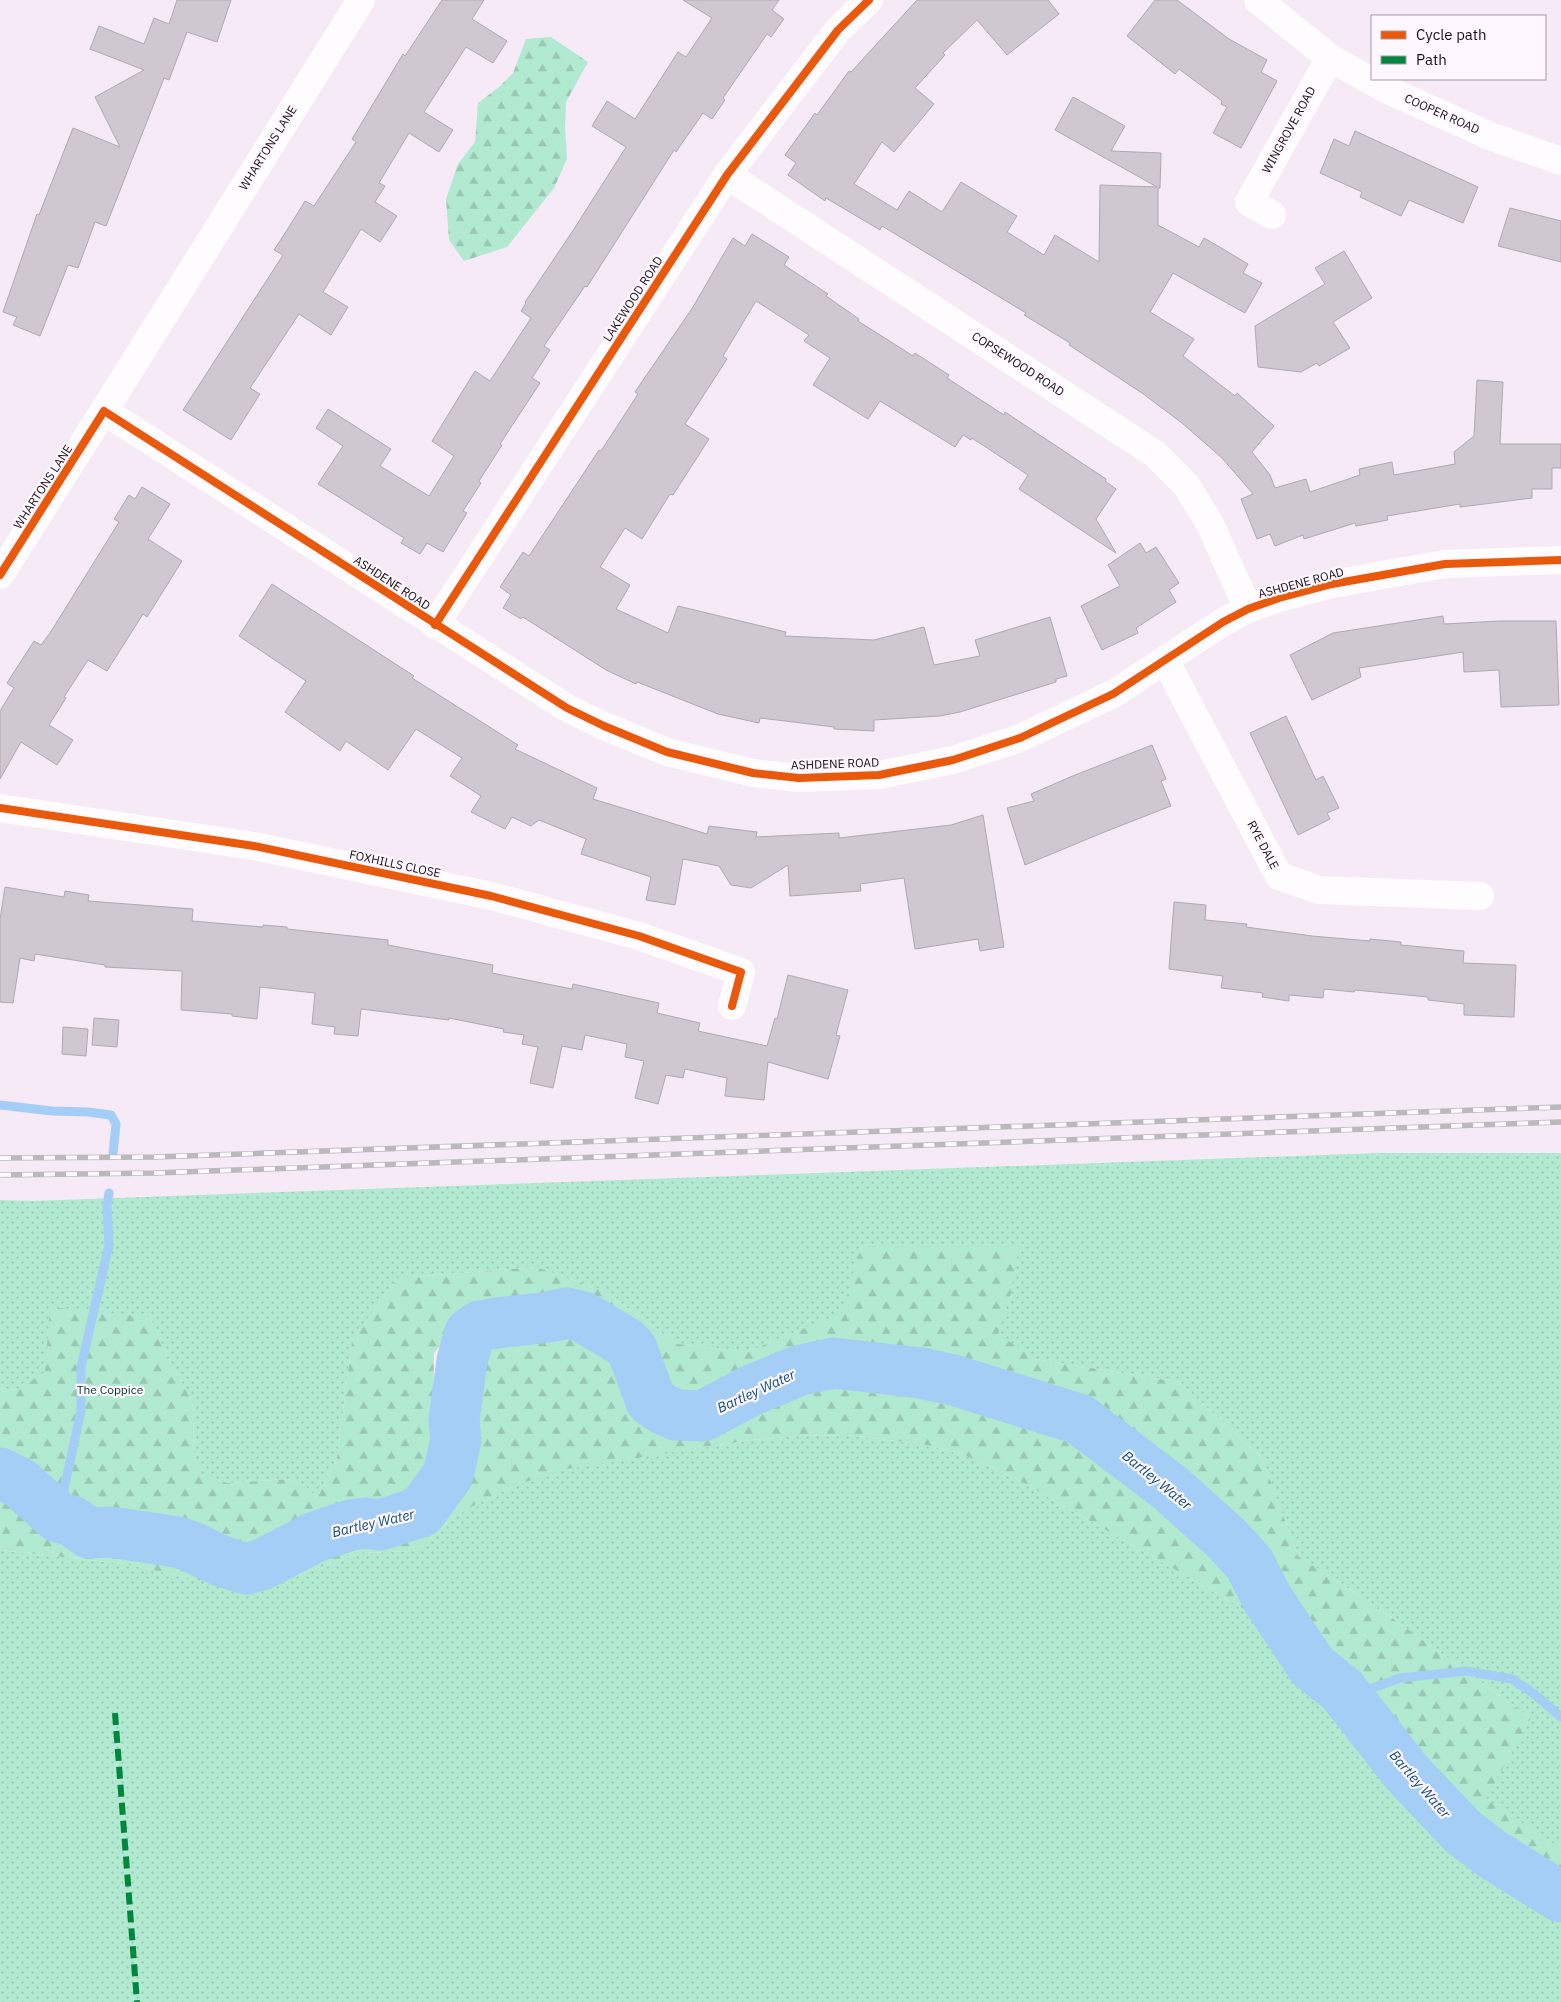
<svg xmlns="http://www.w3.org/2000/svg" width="1561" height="2002" font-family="'IBM Plex Sans',sans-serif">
<defs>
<pattern id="grass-dots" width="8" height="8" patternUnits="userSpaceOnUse" patternTransform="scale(1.25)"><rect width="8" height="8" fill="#b2e9d1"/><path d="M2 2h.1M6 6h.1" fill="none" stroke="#98c7b3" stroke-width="1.8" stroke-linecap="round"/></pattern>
<pattern id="forest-firs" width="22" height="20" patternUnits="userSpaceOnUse" patternTransform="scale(1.25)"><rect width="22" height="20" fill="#b2e9d1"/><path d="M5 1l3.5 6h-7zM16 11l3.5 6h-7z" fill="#98c7b3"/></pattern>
</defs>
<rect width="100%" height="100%" fill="#f5eaf5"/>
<path fill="url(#grass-dots)" d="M 1379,1153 L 1561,1153 L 1561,1849 L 1485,1799 L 1531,1718 L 1377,1607 L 1298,1556 L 1262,1458 L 1179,1382 L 1035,1359 L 861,1247 L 843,1313 L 747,1352 L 678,1344 L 602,1290 L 536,1267 L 398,1278 L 352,1340 L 337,1459 L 317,1497 L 305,1486 L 290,1479 L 228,1483 L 202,1476 L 194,1458 L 193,1403 L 165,1352 L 150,1317 L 17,1390 L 0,1388 L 0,1200 L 33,1201 Z
M 847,1435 L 927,1445 L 964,1455 L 1020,1481 L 1251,1613 L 1420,1823 L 1561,1919 L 1561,2002 L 0,2002 L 0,1550 L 125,1564 L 250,1591 L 362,1553 L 415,1551 L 454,1517 L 475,1505 L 516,1485 L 566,1468 L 751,1440 L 799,1436 Z"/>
<path fill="url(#forest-firs)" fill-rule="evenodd" d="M 551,37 L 588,62 L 566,102 L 565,127 L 567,159 L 554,188 L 507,247 L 464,261 L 449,240 L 446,199 L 458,164 L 475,142 L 478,103 L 499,87 L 513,73 L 526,39 Z
M 861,1246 L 1019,1247 L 1011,1293 L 998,1334 L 1035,1359 L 1179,1382 L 1262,1458 L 1298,1556 L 1377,1607 L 1531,1718 L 1486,1799 L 1561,1849 L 1561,1919 L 1420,1823 L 1251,1613 L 1020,1481 L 964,1455 L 927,1445 L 847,1435 L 799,1436 L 751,1440 L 566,1469 L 516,1485 L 475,1505 L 454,1517 L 415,1551 L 362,1553 L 250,1591 L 125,1564 L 0,1550 L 0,1388 L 17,1390 L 45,1372 L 50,1307 L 150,1317 L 165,1352 L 193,1403 L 194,1458 L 202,1476 L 228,1483 L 290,1479 L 305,1486 L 317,1497 L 337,1459 L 352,1340 L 398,1278 L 536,1267 L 602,1290 L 678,1344 L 747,1352 L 842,1313 ZM 540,1296 L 571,1298 L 627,1334 L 654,1369 L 664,1391 L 673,1400 L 692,1402 L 718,1394 L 844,1343 L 903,1351 L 973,1373 L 969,1385 L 898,1371 L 829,1371 L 798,1378 L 695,1425 L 682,1429 L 663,1419 L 631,1364 L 604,1338 L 564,1326 L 496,1329 L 480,1341 L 464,1371 L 462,1468 L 446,1502 L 393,1546 L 365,1532 L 355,1530 L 257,1577 L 233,1573 L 185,1551 L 71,1536 L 53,1525 L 63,1510 L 74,1521 L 88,1526 L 135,1527 L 171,1537 L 198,1537 L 231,1557 L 248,1561 L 267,1557 L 328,1523 L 355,1511 L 389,1510 L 418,1493 L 432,1473 L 434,1353 L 452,1333 L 489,1306 Z"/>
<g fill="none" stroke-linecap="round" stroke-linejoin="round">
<path stroke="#a5cef7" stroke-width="9" d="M 0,1105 L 52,1111 L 88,1112 L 111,1115 L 116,1124 L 113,1154
M 58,1517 L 81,1411 L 81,1367 L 109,1245 L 107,1207 L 109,1193
M 1348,1697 L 1400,1678 L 1466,1671 L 1512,1679 L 1533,1693 L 1561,1717"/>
<path stroke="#a5cef7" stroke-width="51" d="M 0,1473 L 20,1483 L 58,1517 L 72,1521 L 89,1533 L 111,1532 L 177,1542 L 192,1547 L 221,1561 L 246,1569 L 261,1565 L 315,1537 L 351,1525 L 366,1523 L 380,1525 L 421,1512 L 448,1475 L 456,1440 L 454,1420 L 462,1361 L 470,1333 L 480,1326 L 496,1323 L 549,1317 L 567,1313 L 583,1317 L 625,1342 L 632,1349 L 651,1401 L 663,1409 L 676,1415 L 703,1416 L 750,1391 L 798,1371 L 833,1363 L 921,1373 L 953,1380 L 1079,1419 L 1169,1487 L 1227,1539 L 1249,1563 L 1267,1598 L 1312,1666 L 1342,1690 L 1407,1773 L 1463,1832 L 1492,1854 L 1561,1897"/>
</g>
<path fill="#d0c8d0" stroke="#b0a9b0" d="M 177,0 L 231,0 L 217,42 L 187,32 L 169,80 L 164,78 L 106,226 L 95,222 L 78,268 L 68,265 L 40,336 L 13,325 L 17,317 L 3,312 L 37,214 L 39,215 L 73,128 L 120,147 L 95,97 L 144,70 L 90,49 L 99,26 L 144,44 L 154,18 L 169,24 Z
M 442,0 L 484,0 L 472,19 L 507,41 L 493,63 L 466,47 L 424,112 L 453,130 L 439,152 L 409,133 L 379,183 L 385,186 L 375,202 L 397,216 L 380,242 L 361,229 L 323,292 L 348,307 L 331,335 L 299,314 L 250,388 L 260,394 L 231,440 L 183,410 L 283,255 L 274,250 L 289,227 L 305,201 L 314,206 L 356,142 L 352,139 L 403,54 L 405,56 Z
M 683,0 L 779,0 L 772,10 L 784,19 L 771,37 L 767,34 L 723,98 L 725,100 L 712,119 L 703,113 L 676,152 L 674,150 L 587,287 L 585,286 L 544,346 L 550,350 L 532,378 L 540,383 L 500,444 L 502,445 L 479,481 L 481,483 L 463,511 L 467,513 L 443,552 L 427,543 L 420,554 L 401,543 L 404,538 L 318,484 L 343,446 L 316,428 L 328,409 L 391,449 L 380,466 L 429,496 L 454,456 L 432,441 L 475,371 L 490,381 L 531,318 L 521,311 L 526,303 L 525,302 L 574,229 L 626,147 L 592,126 L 607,101 L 635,119 L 678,52 L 686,57 L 712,18 Z
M 917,0 L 1048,0 L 1059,14 L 1007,55 L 977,20 L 943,53 L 945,55 L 915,88 L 934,104 L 894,152 L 882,142 L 854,184 L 897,210 L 909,191 L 942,212 L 961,182 L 1017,216 L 1007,232 L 1044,255 L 1055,235 L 1099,262 L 1100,185 L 1157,187 L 1055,130 L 1073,97 L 1125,126 L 1111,151 L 1161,153 L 1160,188 L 1158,188 L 1158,225 L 1199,247 L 1204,238 L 1223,249 L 1248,264 L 1243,273 L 1262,283 L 1245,313 L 1173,273 L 1150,312 L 1194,339 L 1183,356 L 1235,396 L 1237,393 L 1274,426 L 1252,452 L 1270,475 L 1275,488 L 1306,479 L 1310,492 L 1360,475 L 1359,469 L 1392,462 L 1394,475 L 1455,464 L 1454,452 L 1474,436 L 1477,380 L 1503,382 L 1500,444 L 1561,444 L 1561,468 L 1552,468 L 1552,489 L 1532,489 L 1532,498 L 1460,507 L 1460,504 L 1387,516 L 1388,520 L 1356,526 L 1355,523 L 1304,539 L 1303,535 L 1275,546 L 1270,534 L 1257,539 L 1241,499 L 1253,494 L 1222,458 L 1182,423 L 1142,393 L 1069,345 L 1070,343 L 1024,315 L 1026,313 L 882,226 L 880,230 L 826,198 L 825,201 L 788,175 L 796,163 L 785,155 L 815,113 L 817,115 L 849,71 L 851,72 Z
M 1155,0 L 1177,0 L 1229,39 L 1267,60 L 1261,72 L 1277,81 L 1241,148 L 1213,133 L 1227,107 L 1221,104 L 1222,101 L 1179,69 L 1175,74 L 1127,36 Z
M 1355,131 L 1478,187 L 1463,223 L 1409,200 L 1401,216 L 1360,197 L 1362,192 L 1320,173 L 1334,139 L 1349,146 Z
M 1510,208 L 1561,221 L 1561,262 L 1498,246 Z
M 752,234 L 789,257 L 784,265 L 828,294 L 826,296 L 859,319 L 858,321 L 913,356 L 915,353 L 949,375 L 947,378 L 1004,415 L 1005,412 L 1106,479 L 1105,481 L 1116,489 L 1096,519 L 1116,553 L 1019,489 L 1028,475 L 972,438 L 971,440 L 963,435 L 955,447 L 880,401 L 868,419 L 813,385 L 830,358 L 804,341 L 809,335 L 756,301 L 723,356 L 727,359 L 685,424 L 709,439 L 673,495 L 670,494 L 642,539 L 625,528 L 600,567 L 630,585 L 616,609 L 668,633 L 678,606 L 786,632 L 785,636 L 874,640 L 924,627 L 934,665 L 980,656 L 975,640 L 1050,617 L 1067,676 L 1056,679 L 1056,682 L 960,712 L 940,716 L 874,720 L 874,731 L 834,729 L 834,727 L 760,718 L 759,723 L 718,714 L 637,682 L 636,684 L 606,670 L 523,617 L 521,619 L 503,608 L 511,595 L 500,587 L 523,552 L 529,556 L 599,450 L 601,451 L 638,394 L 635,392 L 693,307 L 733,238 L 745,246 Z
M 1344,251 L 1372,298 L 1333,322 L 1350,348 L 1319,366 L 1317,363 L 1301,372 L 1258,367 L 1255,326 L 1325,284 L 1315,268 Z
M 142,487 L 170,504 L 148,539 L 182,561 L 147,617 L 143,614 L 107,671 L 88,660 L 64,697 L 66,698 L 49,725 L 73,740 L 57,765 L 21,742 L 0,779 L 0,711 L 14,688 L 7,683 L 34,641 L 41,645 L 50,633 L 119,522 L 114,519 L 129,495 L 135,499 Z
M 1140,543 L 1146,553 L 1156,547 L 1179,583 L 1169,590 L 1176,602 L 1136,628 L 1138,633 L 1102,650 L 1081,606 L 1120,586 L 1108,565 Z
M 272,584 L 414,676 L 412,678 L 518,745 L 515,749 L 597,788 L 593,799 L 707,834 L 709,826 L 757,832 L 756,837 L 839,833 L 839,838 L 951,825 L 983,815 L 1004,947 L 980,951 L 978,939 L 915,949 L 904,878 L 860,884 L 861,891 L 790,896 L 788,865 L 751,888 L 731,885 L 719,866 L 683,859 L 675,905 L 646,900 L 651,877 L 581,854 L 586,839 L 539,820 L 531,826 L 512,817 L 505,829 L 471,812 L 481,796 L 450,776 L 462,758 L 416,729 L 388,770 L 346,741 L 340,751 L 285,712 L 306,681 L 239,636 Z
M 1443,616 L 1444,624 L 1500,621 L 1556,621 L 1559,705 L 1501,707 L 1499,670 L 1464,672 L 1463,652 L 1359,668 L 1361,677 L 1312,700 L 1290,655 L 1333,633 Z
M 1286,716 L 1316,780 L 1323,776 L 1339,808 L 1327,813 L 1330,819 L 1298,835 L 1250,733 Z
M 1152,745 L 1166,779 L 1161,781 L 1171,806 L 1102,833 L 1025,865 L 1007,808 L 1034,801 L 1031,794 L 1075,775 Z
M 5,887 L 64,897 L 65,891 L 89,895 L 88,901 L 193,909 L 192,921 L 263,927 L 263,925 L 287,927 L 287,929 L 388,940 L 388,945 L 493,965 L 492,973 L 572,989 L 573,984 L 659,1003 L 657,1013 L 700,1023 L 698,1031 L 767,1046 L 775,1018 L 777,1019 L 788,975 L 848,990 L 836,1035 L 840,1036 L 828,1079 L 768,1062 L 764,1100 L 725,1096 L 727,1078 L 685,1069 L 683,1078 L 666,1075 L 658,1104 L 635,1098 L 644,1061 L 625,1057 L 627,1044 L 585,1035 L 582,1050 L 562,1046 L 553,1088 L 530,1083 L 538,1047 L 522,1044 L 524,1035 L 503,1032 L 504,1029 L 449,1018 L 449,1020 L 361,1009 L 358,1036 L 334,1034 L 335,1027 L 312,1024 L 315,993 L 260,987 L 257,1019 L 232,1016 L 232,1014 L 181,1010 L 182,971 L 105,967 L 105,965 L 35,954 L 34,961 L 20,958 L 13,1003 L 0,1002 L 0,919 Z
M 1174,902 L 1206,905 L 1205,920 L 1247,924 L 1246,927 L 1312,936 L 1370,941 L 1370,939 L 1401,942 L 1401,945 L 1464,951 L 1463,963 L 1516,965 L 1514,1017 L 1464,1015 L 1464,1004 L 1428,1000 L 1428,997 L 1355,990 L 1354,992 L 1324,989 L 1323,998 L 1289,995 L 1289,1001 L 1262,997 L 1263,993 L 1221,988 L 1223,976 L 1169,969 Z
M 94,1018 L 119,1020 L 117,1047 L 92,1045 Z
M 63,1027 L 88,1029 L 86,1056 L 62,1054 Z"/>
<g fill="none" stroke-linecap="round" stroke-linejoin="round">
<path stroke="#fefcfe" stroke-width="28" d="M 1258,0 L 1330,58 L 1388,90 L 1490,136 L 1561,161
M 727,175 L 1155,454 L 1186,485 L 1210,524 L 1248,609
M 1272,215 L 1249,202 L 1330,58
M 104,411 L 567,708 L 604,726 L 667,752 L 753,773 L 799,778 L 879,775 L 953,760 L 1020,738 L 1113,694 L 1223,622 L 1248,609 L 1279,598 L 1332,584 L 1445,564 L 1561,560
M 0,575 L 122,382 L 361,0
M 435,625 L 727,175 L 838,30 L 869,0
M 1165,660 L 1279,876 L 1319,890 L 1480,896
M 0,808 L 254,846 L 491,896 L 639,936 L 741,972 L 732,1006"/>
<defs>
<path id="rail" d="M 0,1158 L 155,1157 L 1561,1107
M 0,1175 L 155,1173 L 1561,1122"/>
</defs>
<use href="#rail" stroke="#bbb9bb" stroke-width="5.5"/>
<use href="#rail" stroke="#fff7ff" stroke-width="4" stroke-dasharray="11" stroke-linecap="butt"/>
<path stroke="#00873e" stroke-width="6" stroke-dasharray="12 6" stroke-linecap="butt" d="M 115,1713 L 137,2002"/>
<defs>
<path id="cycleway" d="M 0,575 L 104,411 L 567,708 L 604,726 L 667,752 L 753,773 L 799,778 L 879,775 L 953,760 L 1020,738 L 1113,694 L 1223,622 L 1248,609 L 1279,598 L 1332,584 L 1445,564 L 1561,560
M 435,625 L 727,175 L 838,30 L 869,0
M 0,808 L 254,846 L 491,896 L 639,936 L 741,972 L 732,1006"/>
</defs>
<use href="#cycleway" stroke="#fff7ff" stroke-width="11"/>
<use href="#cycleway" stroke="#e8590c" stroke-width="8"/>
</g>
<g text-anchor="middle" stroke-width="4.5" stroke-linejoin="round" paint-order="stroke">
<g font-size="12" fill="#161016" stroke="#fff7ff">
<text transform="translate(1442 114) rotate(24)" y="4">COOPER ROAD</text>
<text transform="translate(1289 130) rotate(-61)" y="4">WINGROVE ROAD</text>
<text transform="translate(268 148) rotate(-58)" y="4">WHARTONS LANE</text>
<text transform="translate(633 299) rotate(-57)" y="4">LAKEWOOD ROAD</text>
<text transform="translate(1018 364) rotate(33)" y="4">COPSEWOOD ROAD</text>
<text transform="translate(43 487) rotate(-57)" y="4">WHARTONS LANE</text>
<text transform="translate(392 583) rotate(33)" y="4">ASHDENE ROAD</text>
<text transform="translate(1301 583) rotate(-15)" y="4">ASHDENE ROAD</text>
<text transform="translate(835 764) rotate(-2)" y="4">ASHDENE ROAD</text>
<text transform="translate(1263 845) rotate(62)" y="4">RYE DALE</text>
<text transform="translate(395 864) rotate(12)" y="4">FOXHILLS CLOSE</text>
</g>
<g font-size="12" fill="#053824" stroke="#fff7ff">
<text x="110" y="1394">The Coppice</text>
</g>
<g font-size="14" font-style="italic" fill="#0e4c77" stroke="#fff7ff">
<text transform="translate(756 1391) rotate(-25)" y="5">Bartley Water</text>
<text transform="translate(1157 1480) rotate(39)" y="5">Bartley Water</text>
<text transform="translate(373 1523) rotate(-13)" y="5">Bartley Water</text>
<text transform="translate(1420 1784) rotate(49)" y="5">Bartley Water</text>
</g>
</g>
<rect x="1371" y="15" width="175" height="65" fill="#fff7ff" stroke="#a29ba2"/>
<rect x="1381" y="31" width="25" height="8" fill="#e8590c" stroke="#a29ba2"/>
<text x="1416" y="40" font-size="15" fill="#161016">Cycle path</text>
<rect x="1381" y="56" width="25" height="8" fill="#00873e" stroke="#a29ba2"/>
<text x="1416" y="65" font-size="15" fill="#161016">Path</text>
</svg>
